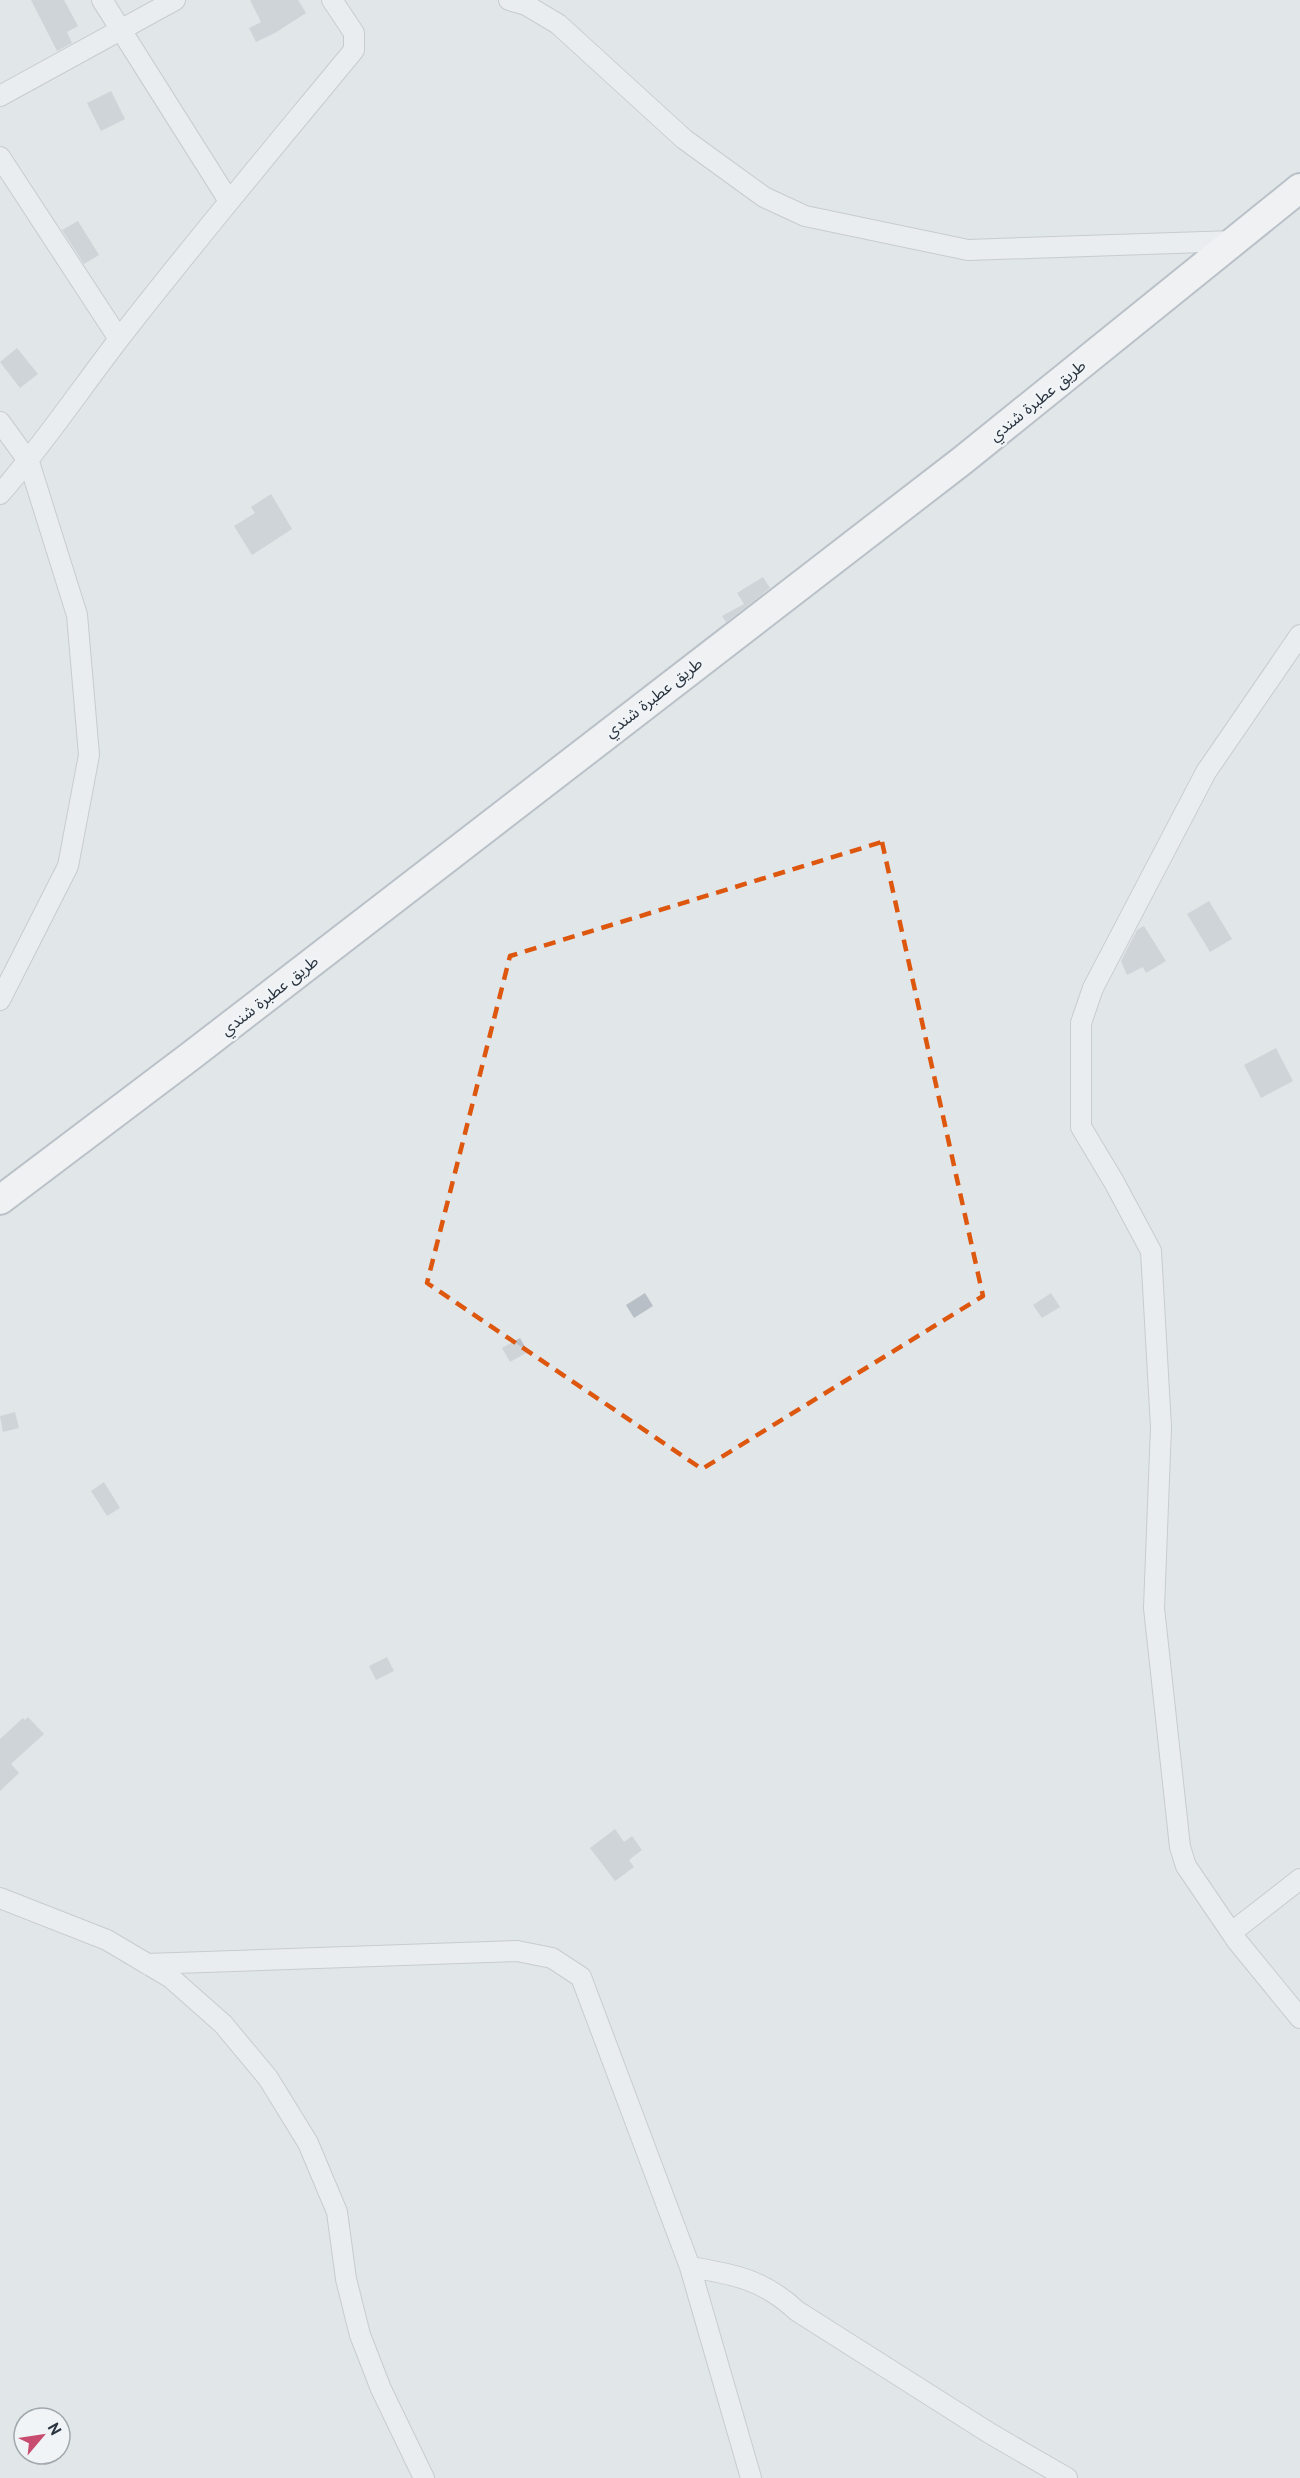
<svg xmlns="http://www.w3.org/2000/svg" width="1300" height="2478" font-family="'PT Sans','Noto Sans Arabic',sans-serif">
<rect width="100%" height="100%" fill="#e1e6e9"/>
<path fill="#b9bfc6" d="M 31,0 L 64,0 L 78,26 L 67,32 L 72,43 L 57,51 Z
M 250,0 L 298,0 L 306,13 L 275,33 L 256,42 L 249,28 L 261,22 Z
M 111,91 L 125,119 L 101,131 L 87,103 Z
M 78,221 L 99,255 L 84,264 L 62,230 Z
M 17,348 L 38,374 L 20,388 L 0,362 Z
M 271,494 L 292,529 L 252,555 L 234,526 L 255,513 L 251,507 Z
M 763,577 L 770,588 L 726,622 L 722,616 L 744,604 L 737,593 Z
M 1209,901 L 1232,939 L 1210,952 L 1187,914 Z
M 1144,926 L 1166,961 L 1146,973 L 1143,967 L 1127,975 L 1121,961 L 1137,930 Z
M 1276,1048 L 1293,1081 L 1261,1098 L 1244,1065 Z
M 645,1293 L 653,1306 L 634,1318 L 626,1305 Z
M 1051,1293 L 1060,1307 L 1042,1318 L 1033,1305 Z
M 520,1338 L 528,1352 L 510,1362 L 502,1348 Z
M 15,1412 L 19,1428 L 3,1432 L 0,1416 Z
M 104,1482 L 120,1508 L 107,1516 L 91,1491 Z
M 387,1657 L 394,1671 L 376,1680 L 369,1666 Z
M 28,1717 L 44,1734 L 11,1764 L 19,1773 L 0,1791 L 0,1739 L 23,1718 L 25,1720 Z
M 615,1829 L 624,1842 L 632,1836 L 642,1850 L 629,1860 L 634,1867 L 615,1881 L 590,1848 Z"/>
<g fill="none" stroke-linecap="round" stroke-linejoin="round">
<defs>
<path id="minor" d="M 102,0 L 229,201
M 509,0 L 526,5 L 558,24 L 684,139 L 764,197 L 805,216 L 968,250 L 1234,241
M 0,96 L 175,0
M 0,157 L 119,339
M 0,422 L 29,462 L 77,615 L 89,755 L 68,866 L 0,1000
M 0,494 C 43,445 79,391 119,339 C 195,241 275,146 354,50 L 354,33 L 332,0
M 1300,635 L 1206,772 L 1093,988 L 1081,1023 L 1081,1127 L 1114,1182 L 1151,1251 L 1161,1427 L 1154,1608 L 1180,1847 L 1186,1866 L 1237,1941 L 1300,2018
M 0,1898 L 107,1940 L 171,1978 L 223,2024 L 268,2078 L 308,2143 L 337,2212 L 346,2279 L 360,2335 L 381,2389 L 424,2478
M 1232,1932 L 1300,1879
M 147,1964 L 517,1951 L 552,1958 L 581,1977 L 690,2267 L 751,2478
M 690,2267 C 734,2274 764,2280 797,2311 L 991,2434 L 1067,2478"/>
<path id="highway" d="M 0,1200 L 192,1055 L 963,460 L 1300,188"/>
</defs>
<use href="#minor" stroke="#a6adb3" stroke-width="22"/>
<use href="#highway" stroke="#89959f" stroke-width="32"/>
<use href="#minor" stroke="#f4f6f8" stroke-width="20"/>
<use href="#highway" stroke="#fff" stroke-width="28"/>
</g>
<path d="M0 0H1300V2478H0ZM 882,842 L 983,1296 L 702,1469 L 427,1283 L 510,956 Z" fill="#e1e6e9" fill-opacity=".55" fill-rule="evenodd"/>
<path fill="none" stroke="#de570f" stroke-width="4.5" stroke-dasharray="12 8" stroke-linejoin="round" d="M 882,842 L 983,1296 L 702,1469 L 427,1283 L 510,956 Z"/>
<g text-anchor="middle" stroke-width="5" stroke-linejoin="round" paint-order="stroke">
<g font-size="16" fill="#2a3540" stroke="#f1f4f7">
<text transform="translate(1037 400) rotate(-39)" y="6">طريق عطبرة شندي</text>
<text transform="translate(653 697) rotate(-38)" y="6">طريق عطبرة شندي</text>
<text transform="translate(269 995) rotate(-38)" y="6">طريق عطبرة شندي</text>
</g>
</g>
<g transform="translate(42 2436) rotate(61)"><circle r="28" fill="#f1f4f7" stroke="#a1a8ae" stroke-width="1.5"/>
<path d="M0-4.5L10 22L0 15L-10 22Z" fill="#c84c6f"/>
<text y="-9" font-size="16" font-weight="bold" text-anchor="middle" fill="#2a3540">N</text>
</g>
</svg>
